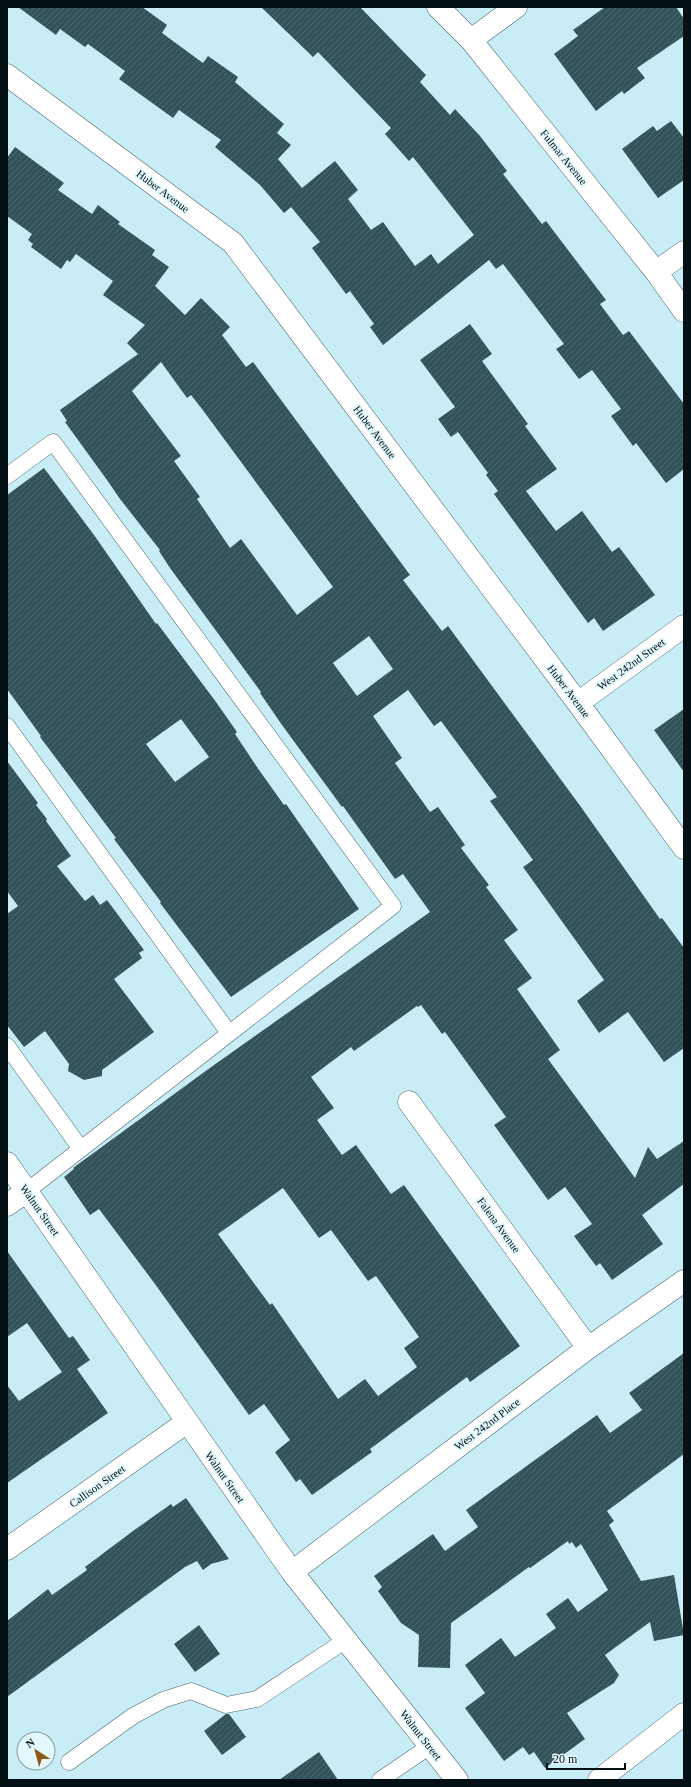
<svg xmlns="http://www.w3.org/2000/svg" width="691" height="1787" font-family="Georgia,serif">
<defs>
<pattern id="building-hatch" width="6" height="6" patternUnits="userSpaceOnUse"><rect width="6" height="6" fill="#33535a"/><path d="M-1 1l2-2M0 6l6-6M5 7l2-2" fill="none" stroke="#4d676d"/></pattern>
</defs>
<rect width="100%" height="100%" fill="#c9edf6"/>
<path fill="url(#building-hatch)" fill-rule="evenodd" d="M 18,7 L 142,7 L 167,25 L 162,33 L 203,63 L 208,56 L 238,77 L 235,82 L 284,124 L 277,133 L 291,145 L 278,159 L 302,188 L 335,161 L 358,190 L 348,199 L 371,230 L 383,222 L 415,266 L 431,254 L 438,264 L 474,235 L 413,157 L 409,161 L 385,134 L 391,128 L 318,52 L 313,57 L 261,7 L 360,7 L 426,75 L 420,82 L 450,115 L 455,109 L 480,136 L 507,171 L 503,174 L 542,224 L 546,221 L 606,300 L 600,304 L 623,335 L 629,331 L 684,404 L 684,469 L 666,483 L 636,443 L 633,446 L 611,416 L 621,409 L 592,370 L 579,379 L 556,349 L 564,344 L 503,264 L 496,269 L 489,260 L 383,345 L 370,327 L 374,324 L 350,291 L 346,294 L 312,248 L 320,242 L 291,207 L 284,213 L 260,185 L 215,147 L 221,140 L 179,110 L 173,118 L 119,79 L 125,71 L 88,44 L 85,47 L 60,29 L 56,35 Z
M 605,7 L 676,7 L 684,19 L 684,36 L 637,68 L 645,78 L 624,94 L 622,91 L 596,111 L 554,54 L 578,36 L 573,30 Z
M 671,121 L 684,138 L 684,180 L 658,198 L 622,149 L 653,126 L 657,131 Z
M 15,147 L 64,183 L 58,190 L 92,214 L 98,205 L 120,222 L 118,224 L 155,250 L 152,255 L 169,267 L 155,286 L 185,315 L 201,298 L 230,327 L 222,335 L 246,367 L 253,362 L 410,575 L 403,580 L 442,631 L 448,626 L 581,807 L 660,919 L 662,918 L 684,948 L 684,1048 L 664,1062 L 628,1012 L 599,1033 L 577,1001 L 604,980 L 523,867 L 533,860 L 490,801 L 497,797 L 441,721 L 434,726 L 408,690 L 373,716 L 402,758 L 395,763 L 430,812 L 438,807 L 465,845 L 461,848 L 489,885 L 486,887 L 518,930 L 504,940 L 532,978 L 517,989 L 560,1050 L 548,1059 L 635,1178 L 648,1147 L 657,1159 L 684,1141 L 684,1184 L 642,1215 L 663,1244 L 612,1280 L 600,1263 L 596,1266 L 574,1236 L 592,1224 L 565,1187 L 548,1200 L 494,1125 L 506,1117 L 445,1032 L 442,1034 L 421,1005 L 418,1007 L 417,1006 L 354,1051 L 351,1047 L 311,1077 L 334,1108 L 317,1120 L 342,1155 L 356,1145 L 391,1194 L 404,1185 L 520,1346 L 470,1382 L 467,1377 L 370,1449 L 372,1452 L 312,1495 L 300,1479 L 296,1482 L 275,1452 L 290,1440 L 264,1404 L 249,1415 L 155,1284 L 99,1209 L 90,1215 L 64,1177 L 74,1169 L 73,1168 L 207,1070 L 430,912 L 403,874 L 395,879 L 343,806 L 342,807 L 282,725 L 260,693 L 261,692 L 170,568 L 159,551 L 160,550 L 120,499 L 107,480 L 65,422 L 67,421 L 60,410 L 138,354 L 127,343 L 145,325 L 103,295 L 113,281 L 76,254 L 70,262 L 67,260 L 61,269 L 31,247 L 33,244 L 28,240 L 32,234 L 7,216 L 7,158 ZM 161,362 L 187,398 L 191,395 L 202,409 L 333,587 L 297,615 L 241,539 L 230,548 L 197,499 L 200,497 L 174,461 L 181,456 L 132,391 ZM 369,636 L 393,669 L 357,696 L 333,663 ZM 283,1188 L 319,1238 L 331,1230 L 368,1281 L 376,1276 L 419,1337 L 404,1348 L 417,1367 L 378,1396 L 365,1379 L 338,1399 L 272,1303 L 270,1305 L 218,1234 Z
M 470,324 L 492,354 L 482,361 L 528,424 L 525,426 L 557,469 L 526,491 L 556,531 L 582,511 L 612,552 L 619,547 L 655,595 L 603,631 L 594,618 L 588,623 L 494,494 L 498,491 L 486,475 L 488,473 L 458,432 L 451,437 L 438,419 L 455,407 L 420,360 Z
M 44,468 L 94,535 L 156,624 L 157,623 L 216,702 L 237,732 L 235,734 L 259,770 L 284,805 L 286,804 L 359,909 L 231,997 L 160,903 L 161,902 L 114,839 L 116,838 L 40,737 L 41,736 L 7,689 L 7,495 ZM 181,719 L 209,757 L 175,782 L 146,744 Z
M 684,709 L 684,772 L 654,730 Z
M 7,761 L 38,803 L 36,805 L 47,819 L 46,821 L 71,856 L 57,866 L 85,901 L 93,895 L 100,905 L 107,900 L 144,950 L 139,953 L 142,958 L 114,979 L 154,1032 L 102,1070 L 102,1076 L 84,1080 L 68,1071 L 69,1064 L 45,1031 L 24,1047 L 7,1025 L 7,914 L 18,906 L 7,891 Z
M 7,1251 L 69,1338 L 73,1336 L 90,1360 L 77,1369 L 108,1413 L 7,1483 L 7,1385 L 19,1401 L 62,1372 L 27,1323 L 7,1337 Z
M 684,1353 L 684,1454 L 607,1511 L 614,1521 L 609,1525 L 641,1581 L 674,1575 L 684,1635 L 654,1641 L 650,1622 L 605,1655 L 619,1675 L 614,1683 L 567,1713 L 585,1739 L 545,1768 L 534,1752 L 529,1755 L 523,1747 L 504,1761 L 465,1708 L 485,1693 L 465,1665 L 501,1638 L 515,1657 L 556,1628 L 546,1614 L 568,1598 L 578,1612 L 608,1590 L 581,1544 L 576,1548 L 572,1542 L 569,1544 L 568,1541 L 530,1568 L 529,1567 L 451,1623 L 450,1668 L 418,1667 L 419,1635 L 401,1623 L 378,1591 L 382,1587 L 374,1576 L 433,1534 L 445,1551 L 478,1527 L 466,1510 L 597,1415 L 610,1433 L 642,1410 L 629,1393 Z
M 186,1498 L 229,1559 L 211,1564 L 203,1570 L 197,1561 L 185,1567 L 7,1697 L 7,1621 L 48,1589 L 52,1595 L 87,1570 L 85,1567 L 133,1531 L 171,1504 L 173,1507 Z
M 199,1625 L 220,1654 L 195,1672 L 174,1644 Z
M 226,1714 L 229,1714 L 246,1737 L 222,1755 L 204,1731 Z
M 319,1752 L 338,1780 L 279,1780 Z"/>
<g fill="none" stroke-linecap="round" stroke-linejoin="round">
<defs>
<path id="service" d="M 7,476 L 53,442 L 393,906 L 27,1191
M 7,726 L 229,1033
M 7,1046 L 81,1149
M 69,1762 L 133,1716 L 163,1700 L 191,1691 L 226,1705 L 257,1699 L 346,1640
M 380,1780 L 430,1746"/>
<path id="minor" d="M 438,7 L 471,40 L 656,272 L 684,311
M 471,40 L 516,7
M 7,75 L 233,243 L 578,703 L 684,848
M 656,272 L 684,252
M 578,703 L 684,626
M 409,1102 L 588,1348
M 7,1163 L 292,1572 L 457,1780
M 7,1205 L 27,1191
M 7,1549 L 187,1422
M 292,1572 L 588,1348 L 684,1281
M 599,1780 L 684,1714"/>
</defs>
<use href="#service" stroke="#45666d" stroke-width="17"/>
<use href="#minor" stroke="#45666d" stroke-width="23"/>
<use href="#service" stroke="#fff" stroke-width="16"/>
<use href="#minor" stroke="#fff" stroke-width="22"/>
</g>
<g text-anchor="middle" stroke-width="4" stroke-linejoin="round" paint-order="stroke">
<g font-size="11" fill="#051114" stroke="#e2f8fd">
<text transform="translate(564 157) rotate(51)" y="4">Fulmar Avenue</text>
<text transform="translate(163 191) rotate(37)" y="4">Huber Avenue</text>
<text transform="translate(375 432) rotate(53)" y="4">Huber Avenue</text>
<text transform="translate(631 664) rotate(-36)" y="4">West 242nd Street</text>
<text transform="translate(569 691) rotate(53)" y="4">Huber Avenue</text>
<text transform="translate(40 1210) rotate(55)" y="4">Walnut Street</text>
<text transform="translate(499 1225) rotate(54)" y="4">Falena Avenue</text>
<text transform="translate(487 1424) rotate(-37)" y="4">West 242nd Place</text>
<text transform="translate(225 1477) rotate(55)" y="4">Walnut Street</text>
<text transform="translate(97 1486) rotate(-35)" y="4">Callison Street</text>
<text transform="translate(421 1735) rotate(52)" y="4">Walnut Street</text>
</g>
</g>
<rect width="691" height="1787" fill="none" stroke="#051114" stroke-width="16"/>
<g transform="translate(36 1751) rotate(324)"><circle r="19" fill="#e2f8fd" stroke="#8a9ca0"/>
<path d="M0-3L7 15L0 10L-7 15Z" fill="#8f5512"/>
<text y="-6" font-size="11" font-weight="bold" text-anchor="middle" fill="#051114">N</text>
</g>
<path d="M547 1763v6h78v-6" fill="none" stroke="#051114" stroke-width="2"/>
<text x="553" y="1763" font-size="12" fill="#051114" stroke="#e2f8fd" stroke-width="3" paint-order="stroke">20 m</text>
</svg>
